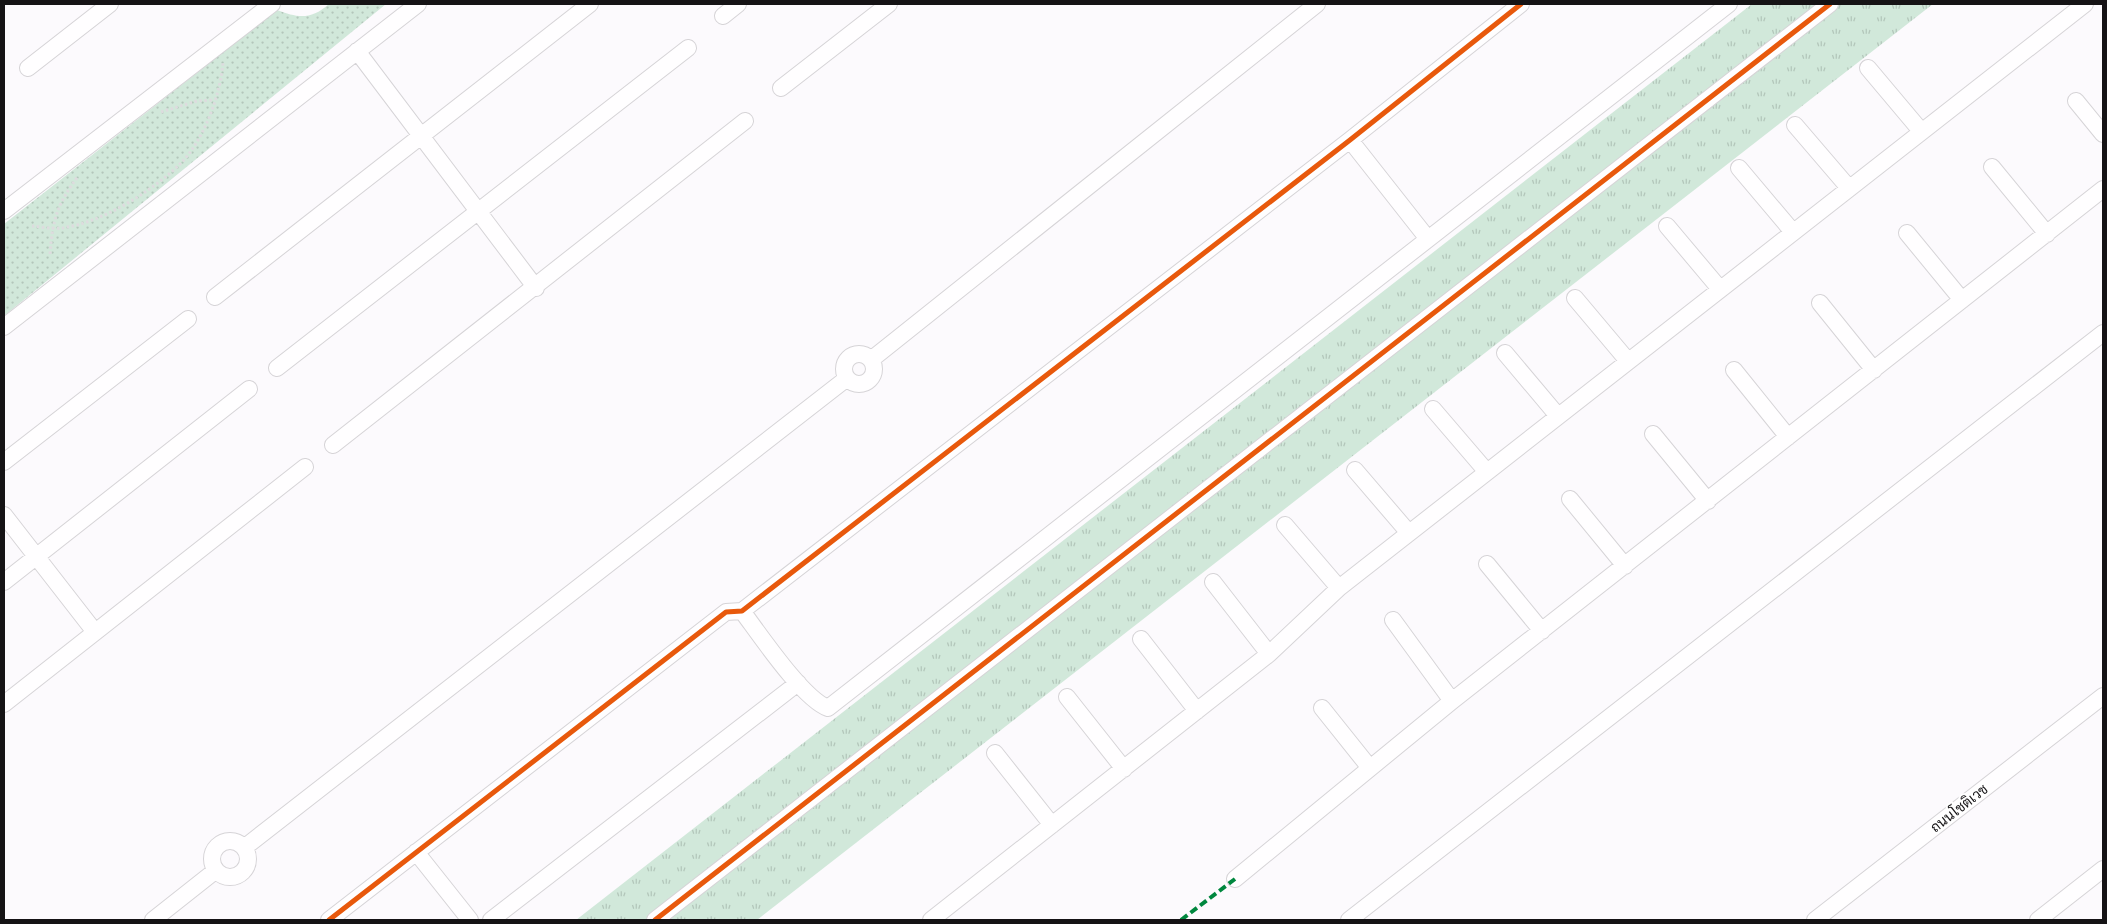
<svg xmlns="http://www.w3.org/2000/svg" width="2107" height="924" font-family="'Source Serif 4',Sarabun,serif">
<defs>
<pattern id="grass-tufts" width="24" height="20" patternUnits="userSpaceOnUse" patternTransform="scale(1.25)"><rect width="24" height="20" fill="#d1e8da"/><path d="M3 7l-1-3M5 7V3M7 7l1-3M15 17l-1-3M17 17v-4M19 17l1-3" fill="none" stroke="#b3c6ba"/></pattern>
<pattern id="park-dots" width="8" height="8" patternUnits="userSpaceOnUse" patternTransform="scale(1.25)"><rect width="8" height="8" fill="#d1e8da"/><path d="M2 2h.1M6 6h.1" fill="none" stroke="#b3c6ba" stroke-width="1.8" stroke-linecap="round"/></pattern>
</defs>
<rect width="100%" height="100%" fill="#fcfafd"/>
<path fill="url(#grass-tufts)" d="M 1752,4 L 1933,4 L 757,920 L 576,920 Z"/>
<path fill="url(#park-dots)" d="M 329,4 L 386,4 L 4,316 L 4,224 L 277,10 C 298,18 311,20 329,4 Z"/>
<g fill="none" stroke-linecap="round" stroke-linejoin="round">
<defs>
<path id="street" d="M 723,16 L 738,4
M 357,51 L 536,288
M 28,68 L 110,4
M 1868,68 L 1921,131
M 781,88 L 889,4
M 2076,101 L 2103,134
M 1795,125 L 1849,188
M 1350,140 L 1428,239
M 1992,167 L 2047,234
M 1739,168 L 1793,232
M 4,211 L 272,4
M 1667,226 L 1720,289
M 1907,233 L 1962,300
M 215,297 L 590,4
M 1575,298 L 1628,361
M 1820,303 L 1874,370
M 4,327 L 418,4
M 1505,353 L 1558,416
M844 369a15 15 0 1 1 30 0a15 15 0 1 1-30 0Z
M 872,359 L 1317,4
M 277,368 L 688,48
M 1734,370 L 1788,437
M 1433,409 L 1487,472
M 1653,434 L 1708,501
M 333,445 L 745,121
M 4,462 L 188,319
M 1355,470 L 1409,533
M 1570,499 L 1625,566
M 4,515 L 95,632
M 1285,525 L 1339,588
M 1487,564 L 1542,631
M 4,582 L 249,389
M 1213,582 L 1269,654
M 742,611 C 760,635 803,699 828,708 L 1729,4
M 1393,620 L 1452,701
M 1141,639 L 1197,711
M 1067,697 L 1124,769
M 4,704 L 305,467
M 1322,708 L 1370,768
M 995,753 L 1052,825
M212 859a18 18 0 1 1 36 0a18 18 0 1 1-36 0Z
M 245,847 L 846,379
M 416,852 L 470,920
M 1235,879 L 1452,701 L 2103,189
M 153,920 L 215,871
M 329,920 L 726,612 L 742,611 L 1350,140 L 1521,4
M 491,920 L 798,683
M 655,920 L 1830,4
M 931,920 L 1269,654 L 1339,588 L 2085,4
M 1349,920 L 2103,333
M 1815,920 L 2103,696
M 2038,920 L 2103,869"/>
</defs>
<use href="#street" stroke="#d6d4d7" stroke-width="18"/>
<path stroke="#dddcde" stroke-width="3" stroke-dasharray="2.5 2.5" stroke-linecap="butt" d="M 161,112 L 197,101 L 214,100
M 32,226 C 41,227 53,229 62,228 C 102,223 154,190 181,163 C 204,140 221,93 223,62
M 50,254 C 53,217 57,206 78,176"/>
<use href="#street" stroke="#fffeff" stroke-width="16"/>
<path stroke="#00873e" stroke-width="4" stroke-dasharray="8 4" stroke-linecap="butt" d="M 1181,920 L 1235,879"/>
<defs>
<path id="cycleway" d="M 329,920 L 726,612 L 742,611 L 1350,140 L 1521,4
M 655,920 L 1830,4"/>
</defs>
<use href="#cycleway" stroke="#fff" stroke-width="8"/>
<use href="#cycleway" stroke="#e8590c" stroke-width="5"/>
</g>
<g text-anchor="middle" stroke-width="4" stroke-linejoin="round" paint-order="stroke">
<g font-size="14" fill="#151315" stroke="#fff">
<text transform="translate(1959 808) rotate(-38)" y="5">ถนนโชติเวช</text>
</g>
</g>
<rect width="2107" height="924" fill="none" stroke="#151315" stroke-width="10"/>
</svg>
